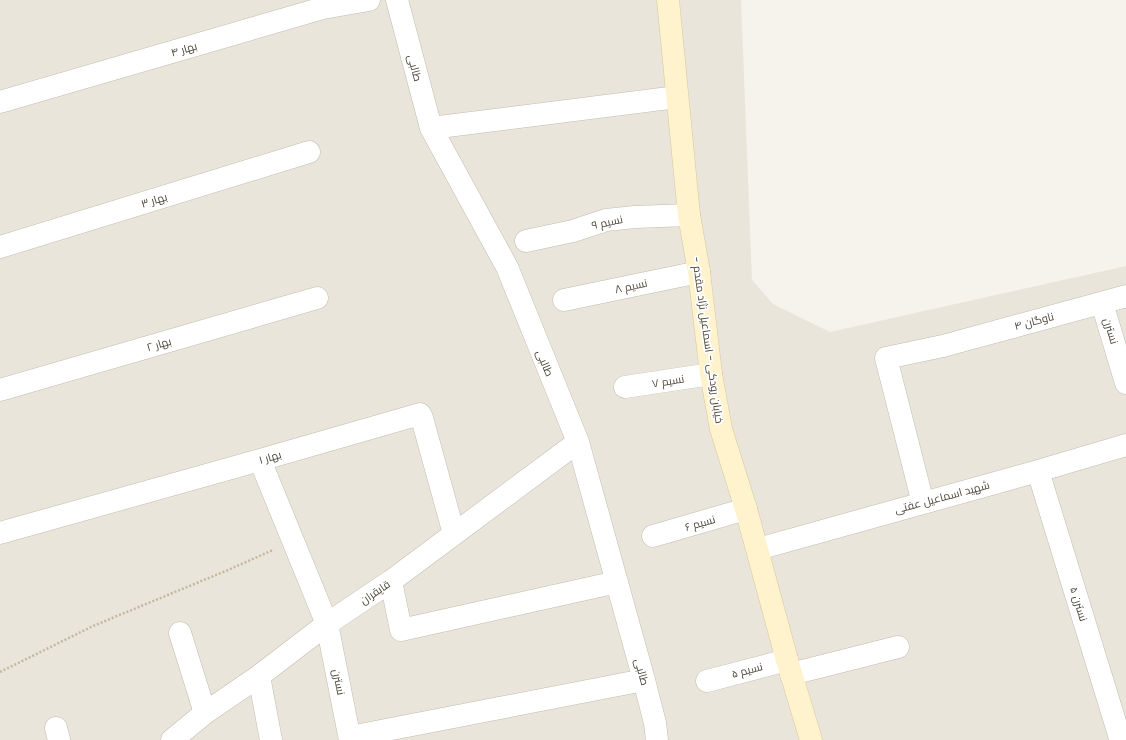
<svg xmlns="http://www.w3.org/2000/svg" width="1126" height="740" font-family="Poppins,Cairo,sans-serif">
<rect width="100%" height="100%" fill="#f6f3ec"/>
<path fill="#eae5da" d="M 0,0 L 741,0 L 752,280 L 773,304 L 830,332 L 1126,266 L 1126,740 L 0,740 Z"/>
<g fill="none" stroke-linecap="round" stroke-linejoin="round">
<defs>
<path id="street" d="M 397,0 L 431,128 L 507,267 L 578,442 L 644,680 L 655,723 L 657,740
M 0,102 L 323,8 L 369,0
M 431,128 L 677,97
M 526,241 L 573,231 L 606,220 L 635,217 L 689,215
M 0,247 L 309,152
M 564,300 L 699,272
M 1102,303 L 1126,383
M 625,387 L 711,374
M 0,390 L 317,298
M 260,460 L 327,624 L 350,740
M 1038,471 L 1120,738
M 923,503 L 886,358 L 943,346 L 1126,296
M 0,533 L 260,460 L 420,414 L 422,418 L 454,534
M 653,536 L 746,509
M 758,549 L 1038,471 L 1126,445
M 391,581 L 401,630 L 617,582
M 180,633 L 205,713
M 791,674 L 898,647
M 259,676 L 271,740
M 707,681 L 787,660
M 56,728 L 59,740
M 350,737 L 644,680
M 172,740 L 205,713 L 259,676 L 327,624 L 391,581 L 578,442"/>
<path id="secondary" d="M 668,0 L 689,215 L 699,272 L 711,374 L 721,429 L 746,509 L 787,660 L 811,740"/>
</defs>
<use href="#street" stroke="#c2bbae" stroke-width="23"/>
<use href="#secondary" stroke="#d6c79b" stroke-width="23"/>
<path stroke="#c4b79f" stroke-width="2.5" stroke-dasharray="2 2" stroke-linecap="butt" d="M 0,672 L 93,626 L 228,570 L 273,550"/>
<use href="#street" stroke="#fff" stroke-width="22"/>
<use href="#secondary" stroke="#fff3cd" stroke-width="22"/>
</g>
<g text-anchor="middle" stroke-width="3.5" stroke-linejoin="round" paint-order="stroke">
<g font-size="11" fill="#4b4439" stroke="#fff">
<text transform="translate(184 49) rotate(-16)" y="4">بهار ۴</text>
<text transform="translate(415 68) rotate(75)" y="4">طالبی</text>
<text transform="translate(154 200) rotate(-17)" y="4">بهار ۳</text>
<text transform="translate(607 222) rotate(-12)" y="4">نسیم ۹</text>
<text transform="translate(631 286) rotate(-12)" y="4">نسیم ۸</text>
<text transform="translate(1034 321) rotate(-15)" y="4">ناوگان ۴</text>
<text transform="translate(1111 331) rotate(73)" y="4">نسترن</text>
<text transform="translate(708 340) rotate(82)" y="4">- خیابان رودکی - اسماعیل نژاد مقدم</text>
<text transform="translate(159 344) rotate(-16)" y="4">بهار ۲</text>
<text transform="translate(545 363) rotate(67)" y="4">طالبی</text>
<text transform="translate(668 381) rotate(-9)" y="4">نسیم ۷</text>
<text transform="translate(270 457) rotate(-16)" y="4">بهار ۱</text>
<text transform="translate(942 497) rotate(-15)" y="4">شهید اسماعیل عفتی</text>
<text transform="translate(700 523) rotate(-16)" y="4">نسیم ۶</text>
<text transform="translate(375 592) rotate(-34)" y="4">قایقران</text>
<text transform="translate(1079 604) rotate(73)" y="4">نسترن ۵</text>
<text transform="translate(747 670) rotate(-15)" y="4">نسیم ۵</text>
<text transform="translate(642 672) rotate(75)" y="4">طالبی</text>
<text transform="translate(339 682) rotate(79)" y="4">نسترن</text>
</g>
</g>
</svg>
